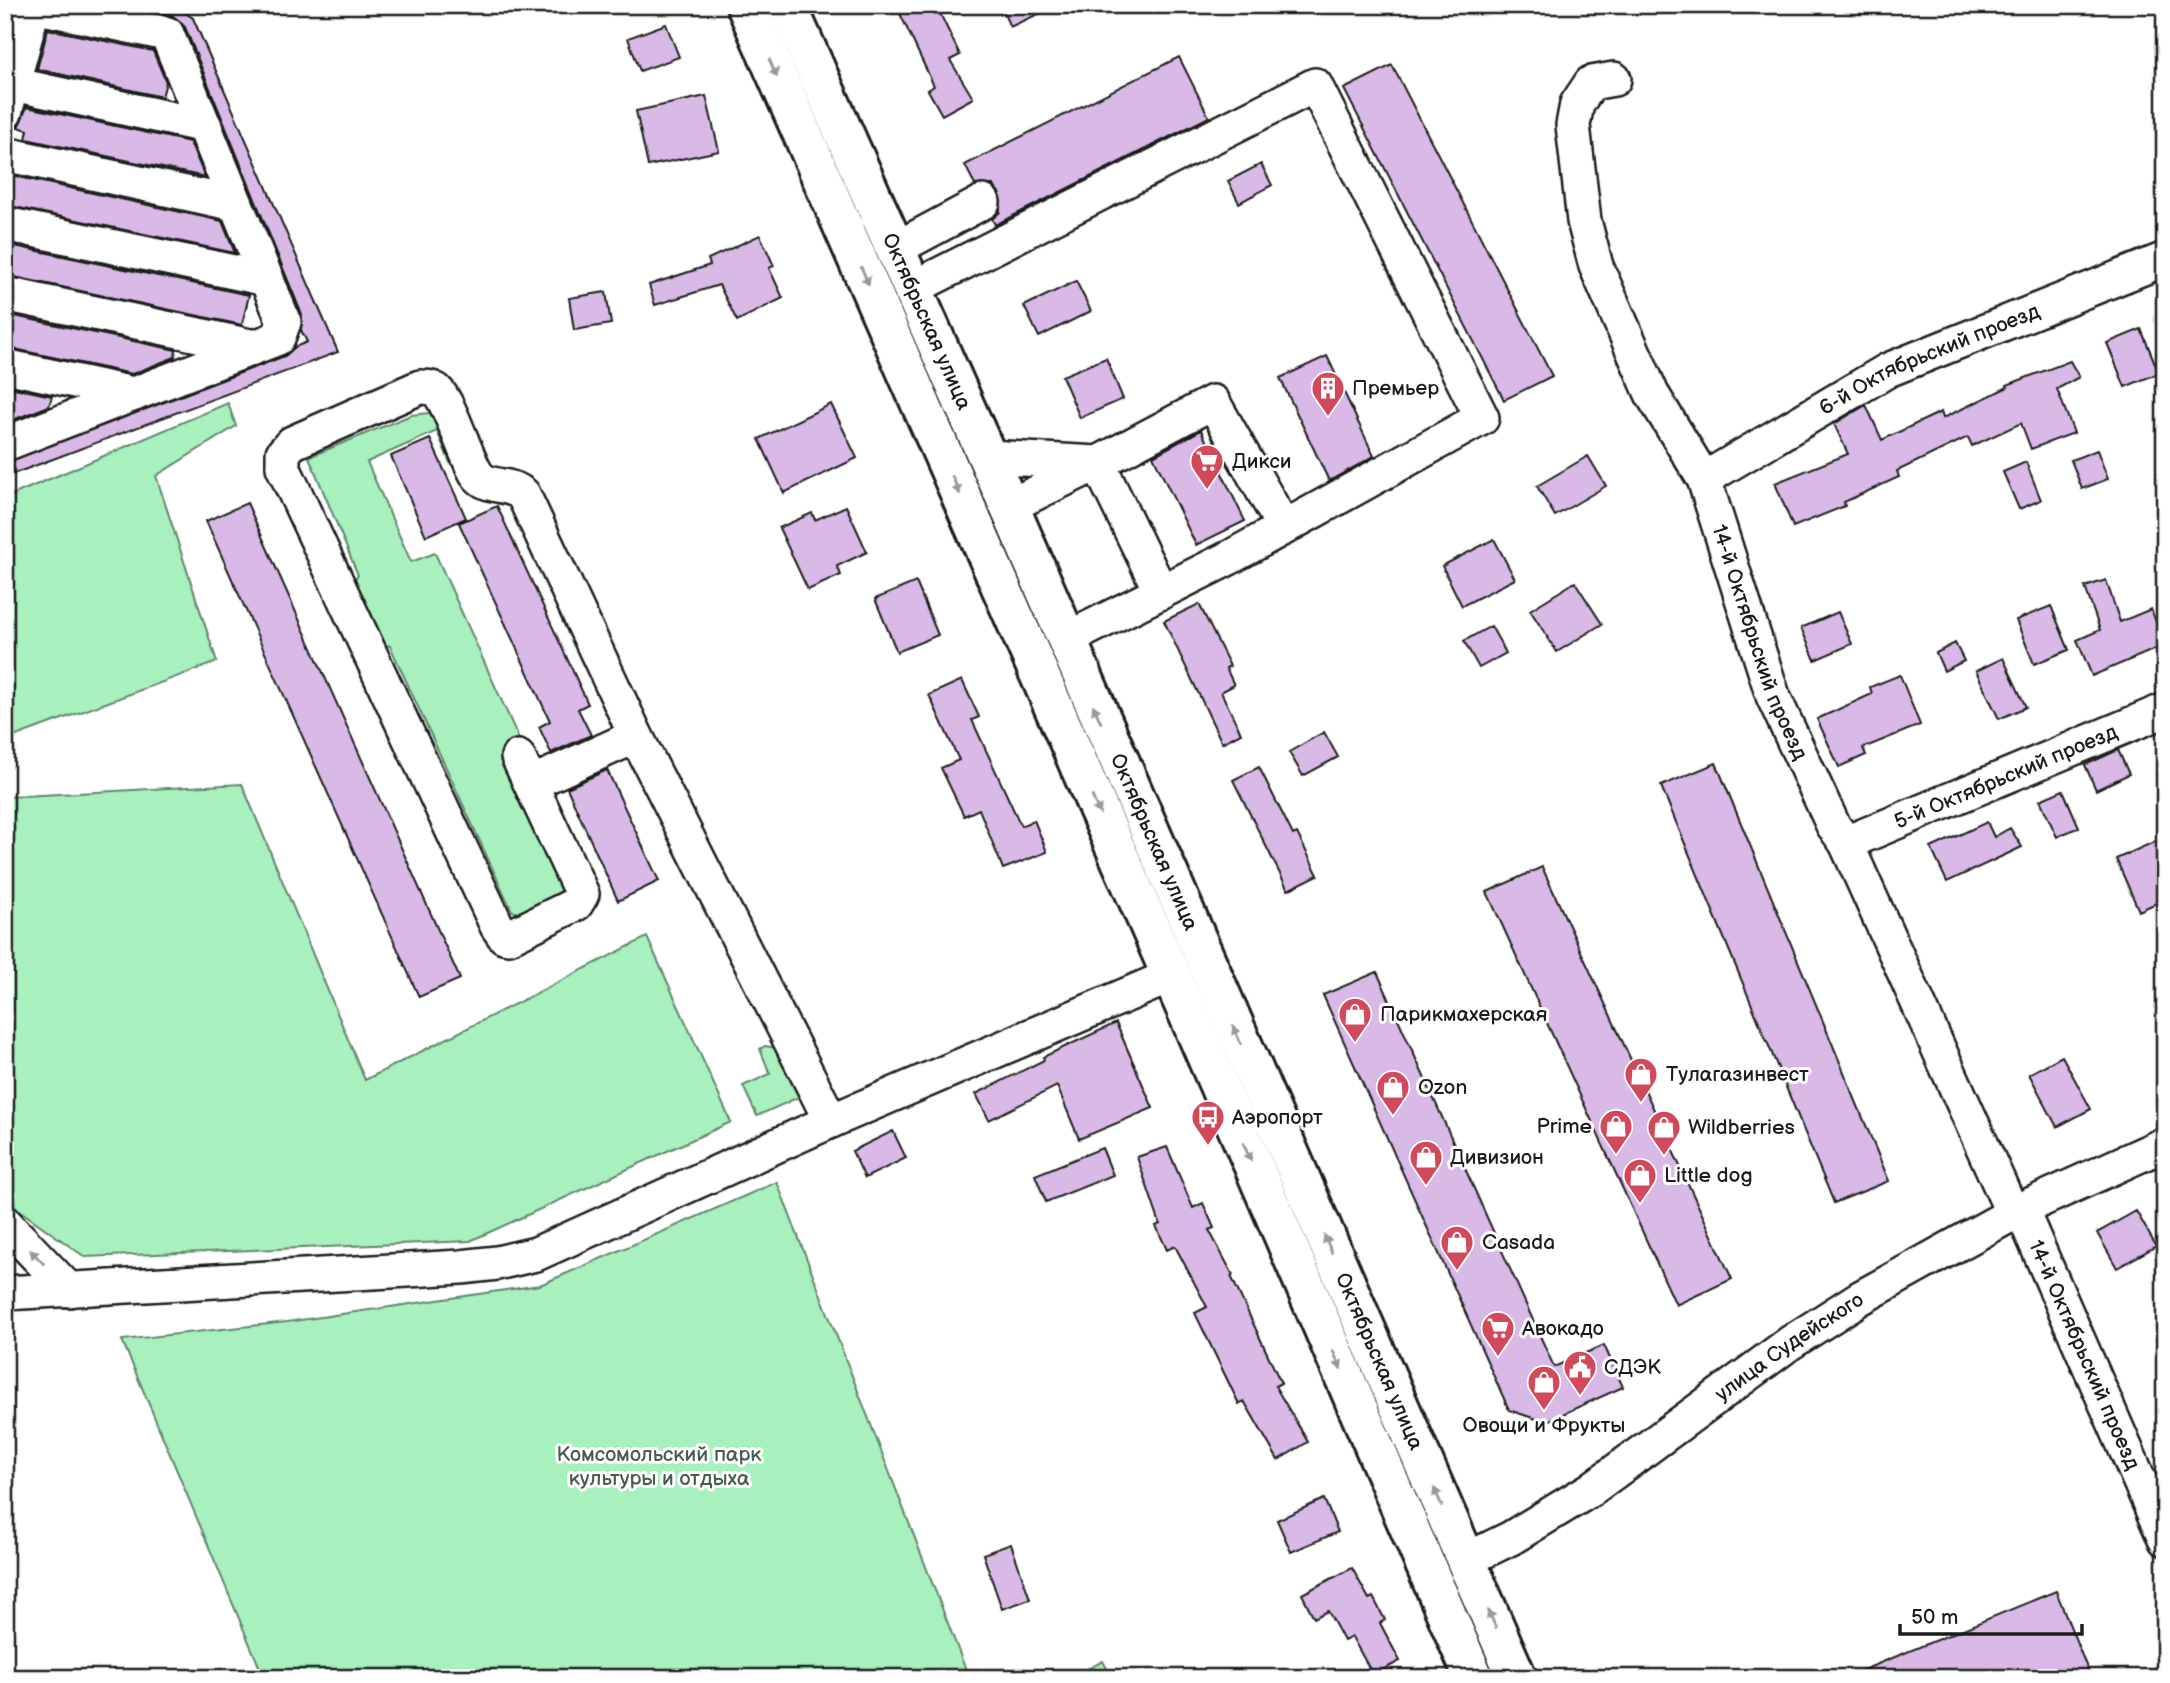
<svg xmlns="http://www.w3.org/2000/svg" width="2170" height="1683" font-family="'Balsamiq Sans',sans-serif">
<rect width="100%" height="100%" fill="#fff"/>
<filter id="ink" filterUnits="userSpaceOnUse"><feTurbulence type="fractalNoise" baseFrequency=".0143" numOctaves="2"/><feDisplacementMap in="SourceGraphic" scale="14" xChannelSelector="R" yChannelSelector="G"/><feConvolveMatrix kernelMatrix="1 2 1 2 8 2 1 2 1" color-interpolation-filters="sRGB"/></filter>
<g filter="url(#ink)">
<path fill="#a8f0be" stroke="#62866d" stroke-width="2" d="M 228,403 L 236,426 L 156,476 L 217,662 L 5,740 L 5,498 Z
M 429,413 L 440,418 L 459,459 L 450,463 L 437,431 L 367,462 L 411,562 L 435,553 L 523,748 L 566,891 L 521,914 L 512,911 L 390,646 L 370,642 L 346,589 L 358,575 L 309,457 L 411,415 Z
M 242,784 L 365,1080 L 647,937 L 731,1122 L 470,1241 L 85,1257 L 5,1200 L 5,797 Z
M 765,1046 L 777,1048 L 799,1097 L 757,1116 L 743,1086 L 770,1074 L 760,1049 Z
M 777,1182 L 969,1678 L 264,1678 L 122,1340 L 287,1322 L 540,1285 Z
M 1103,1661 L 1112,1678 L 1070,1678 Z"/>
<path fill="#d9bae7" stroke="#1c1c1c" stroke-width="2" d="M 124,5 L 174,5 L 193,18 L 338,352 L 5,477 L 5,463 L 285,356 L 295,347 L 307,342 L 301,330 L 302,315 L 185,27 L 172,15 Z
M 896,5 L 936,5 L 960,55 L 950,60 L 973,98 L 942,115 L 928,90 L 934,86 Z
M 1000,5 L 1058,5 L 1010,27 Z
M 666,24 L 679,57 L 640,71 L 628,38 Z
M 48,29 L 153,51 L 166,82 L 162,97 L 37,69 Z
M 1179,57 L 1209,117 L 995,225 L 992,219 L 1000,212 L 1000,194 L 993,185 L 975,185 L 965,165 Z
M 1392,65 L 1552,376 L 1504,400 L 1344,89 Z
M 706,96 L 719,151 L 648,166 L 636,111 Z
M 27,107 L 190,142 L 205,177 L 26,139 L 28,130 L 18,127 Z
M 1261,164 L 1272,185 L 1239,203 L 1228,181 Z
M 5,174 L 222,221 L 235,253 L 5,205 Z
M 760,235 L 774,266 L 769,268 L 783,298 L 737,321 L 719,285 L 655,305 L 649,285 L 710,265 L 708,259 Z
M 5,244 L 249,295 L 242,325 L 5,275 Z
M 1076,281 L 1091,311 L 1039,337 L 1024,306 Z
M 606,292 L 611,324 L 574,330 L 569,298 Z
M 5,314 L 176,350 L 175,357 L 132,374 L 5,347 Z
M 2141,329 L 2159,373 L 2125,387 L 2107,343 Z
M 1327,356 L 1374,456 L 1329,481 L 1280,378 Z
M 1106,358 L 1123,399 L 1080,418 L 1062,376 Z
M 2070,361 L 2079,377 L 2057,389 L 2074,433 L 2031,449 L 2021,423 L 1972,446 L 1968,437 L 1897,471 L 1899,477 L 1844,502 L 1845,506 L 1793,527 L 1775,483 L 1848,454 L 1834,424 L 1866,405 L 1882,440 L 1941,412 L 1943,418 L 2008,387 L 2007,385 Z
M 5,386 L 52,396 L 49,406 L 5,423 Z
M 831,404 L 857,458 L 784,493 L 759,439 Z
M 1201,430 L 1245,521 L 1196,545 L 1153,456 Z
M 430,439 L 466,518 L 426,536 L 391,456 Z
M 2097,450 L 2108,479 L 2082,489 L 2071,460 Z
M 1588,456 L 1606,486 L 1555,516 L 1537,486 Z
M 2026,462 L 2041,500 L 2019,509 L 2003,472 Z
M 247,503 L 460,979 L 419,997 L 206,521 Z
M 497,506 L 588,704 L 578,709 L 591,735 L 551,753 L 539,727 L 550,721 L 459,523 Z
M 846,506 L 867,552 L 837,566 L 841,575 L 808,590 L 779,528 L 812,513 L 815,520 Z
M 1494,539 L 1515,579 L 1462,606 L 1442,566 Z
M 2106,580 L 2120,622 L 2151,609 L 2165,645 L 2092,676 L 2077,640 L 2100,630 L 2085,587 Z
M 916,582 L 938,635 L 897,652 L 875,599 Z
M 1575,582 L 1602,624 L 1557,652 L 1530,610 Z
M 1199,604 L 1230,666 L 1226,668 L 1234,685 L 1221,692 L 1241,733 L 1222,743 L 1164,621 Z
M 2051,606 L 2069,650 L 2034,664 L 2016,620 Z
M 1838,612 L 1852,644 L 1815,660 L 1801,628 Z
M 1491,626 L 1506,653 L 1479,668 L 1464,641 Z
M 1955,643 L 1964,661 L 1944,671 L 1936,653 Z
M 2003,658 L 2026,707 L 1999,719 L 1976,671 Z
M 1900,675 L 1920,725 L 1863,748 L 1866,755 L 1839,767 L 1817,719 L 1872,694 L 1870,687 Z
M 962,680 L 979,717 L 972,720 L 1021,826 L 1034,820 L 1047,852 L 1003,869 L 979,809 L 964,816 L 941,768 L 959,760 L 929,695 Z
M 1324,732 L 1338,757 L 1303,776 L 1289,752 Z
M 2118,750 L 2129,774 L 2096,790 L 2085,765 Z
M 1716,763 L 1889,1181 L 1834,1203 L 1661,786 Z
M 1259,767 L 1293,835 L 1297,833 L 1318,875 L 1288,890 L 1233,780 Z
M 607,770 L 659,881 L 618,901 L 567,788 Z
M 2063,790 L 2079,827 L 2057,837 L 2040,800 Z
M 1987,822 L 1994,837 L 2010,828 L 2022,847 L 1947,882 L 1931,848 Z
M 2165,837 L 2165,899 L 2139,911 L 2116,859 Z
M 1542,867 L 1732,1279 L 1676,1305 L 1487,892 Z
M 1377,972 L 1554,1367 L 1604,1345 L 1623,1387 L 1545,1422 L 1509,1410 L 1323,995 Z
M 1116,1023 L 1153,1108 L 1079,1139 L 1057,1086 L 989,1120 L 976,1094 L 1044,1060 L 1043,1057 Z
M 2062,1056 L 2091,1109 L 2057,1127 L 2029,1074 Z
M 893,1131 L 906,1158 L 865,1178 L 852,1151 Z
M 1167,1147 L 1193,1208 L 1203,1203 L 1214,1228 L 1209,1230 L 1233,1275 L 1231,1276 L 1281,1383 L 1275,1386 L 1308,1442 L 1278,1460 L 1244,1401 L 1239,1404 L 1195,1313 L 1207,1307 L 1175,1246 L 1167,1250 L 1156,1226 L 1160,1224 L 1137,1157 Z
M 1102,1148 L 1113,1175 L 1046,1202 L 1035,1175 Z
M 2136,1211 L 2156,1246 L 2117,1268 L 2097,1233 Z
M 1324,1499 L 1338,1532 L 1291,1552 L 1277,1520 Z
M 1011,1544 L 1030,1599 L 1002,1609 L 983,1554 Z
M 1352,1568 L 1369,1599 L 1373,1597 L 1385,1620 L 1380,1623 L 1400,1661 L 1373,1675 L 1352,1637 L 1344,1641 L 1328,1611 L 1314,1618 L 1302,1594 Z
M 2056,1591 L 2091,1678 L 1846,1678 L 1846,1677 Z"/>
<g fill="none" stroke-linecap="round" stroke-linejoin="round">
<defs>
<g id="minor">
<path id="s1" d="M 1614,79 L 1591,83 L 1577,104 L 1573,125 L 1584,221 L 1596,266 L 1652,394 L 1704,479 L 1773,696 L 1833,825 L 1846,843 L 2013,1214"/>
<path d="M 13,84 L 205,126"/>
<path d="M 5,113 L 34,5"/>
<path d="M 5,154 L 236,204"/>
<path d="M 5,224 L 267,279"/>
<path d="M 895,249 L 983,202"/>
<path d="M 913,288 L 1315,85 L 1482,418 L 1229,558 L 1065,640"/>
<path d="M 5,294 L 255,347"/>
<path d="M 5,366 L 134,394"/>
<path d="M 5,444 L 278,338 L 284,322 L 167,34 L 34,6"/>
<path d="M 987,457 L 1098,463 L 1213,402 L 1284,528"/>
<path id="s2" d="M 1704,479 L 1888,370 L 2165,259"/>
<path d="M 1009,506 L 1098,463 L 1161,592"/>
<path d="M 518,757 L 582,894 L 576,904 L 509,937 L 504,936 L 497,926 L 283,467 L 283,453 L 292,443 L 420,387 C 426,387 431,387 436,390 C 450,402 465,455 476,473 C 487,490 506,481 523,494 L 636,736 L 831,1121"/>
<path d="M 532,783 L 636,736"/>
<path id="s3" d="M 1846,843 L 2165,710"/>
<path id="s4" d="M 2021,1209 L 2165,1539"/>
<path d="M 5,1223 L 69,1290"/>
<path d="M 5,1293 L 461,1267 L 497,1263 L 536,1254 L 831,1121 L 1171,976"/>
<path id="s5" d="M 1466,1560 L 1511,1538 L 1590,1490 L 1790,1343 L 1860,1298 L 2021,1209 L 2165,1144"/>
</g>
<g id="major">
<path d="M 746,5 L 1190,1018 L 1474,1678"/>
<path id="s6" d="M 787,5 L 1009,506 L 1517,1678"/>
</g>
</defs>
<use href="#minor" stroke="#1c1c1c" stroke-width="38"/>
<use href="#major" stroke="#1c1c1c" stroke-width="44"/>
<use href="#minor" stroke="#fff" stroke-width="33"/>
<use href="#major" stroke="#fff" stroke-width="38"/>
</g>
<defs><path id="oneway-solid" d="M-6-.8H1V-3.2L6.5 0L1 3.2V.8H-6Z" transform="scale(1.75)"/></defs>
<g fill="#999">
<use href="#oneway-solid" transform="translate(773 68) rotate(66)"/>
<use href="#oneway-solid" transform="translate(865 276) rotate(66)"/>
<use href="#oneway-solid" transform="translate(956 485) rotate(66)"/>
<use href="#oneway-solid" transform="translate(1097 714) rotate(-114)"/>
<use href="#oneway-solid" transform="translate(1096 805) rotate(66)"/>
<use href="#oneway-solid" transform="translate(1237 1035) rotate(-113)"/>
<use href="#oneway-solid" transform="translate(1247 1152) rotate(67)"/>
<use href="#oneway-solid" transform="translate(1328 1244) rotate(-113)"/>
<use href="#oneway-solid" transform="translate(37 1257) rotate(-134)"/>
<use href="#oneway-solid" transform="translate(1337 1360) rotate(67)"/>
<use href="#oneway-solid" transform="translate(1438 1497) rotate(-114)"/>
<use href="#oneway-solid" transform="translate(1492 1619) rotate(-114)"/>
</g>
</g>
<defs>
<symbol id="building-pin" viewBox="-11 -11 22 30"><path d="M0 17L-7.5 6A9.5 9.5 0 1 1 7.5 6Z" fill="#d1495b" stroke="#fff"/><path d="M-4-6H4V6H1V3H-1V6H-4ZM-2.5-4.3h1.7v1.8h-1.7ZM.8-4.3h1.7v1.8H.8ZM-2.5-1h1.7V.8h-1.7ZM.8-1h1.7V.8H.8Z" fill="#fff"/></symbol>
<symbol id="supermarket-pin" viewBox="-11 -11 22 30"><path d="M0 17L-7.5 6A9.5 9.5 0 1 1 7.5 6Z" fill="#d1495b" stroke="#fff"/><path d="M-6-5.5h2.5l.6 2H6L4.5 2H-2.5L-4.4-4H-6ZM-1.5 3.2a1.3 1.3 0 1 0 .1 0ZM3 3.2a1.3 1.3 0 1 0 .1 0Z" fill="#fff"/></symbol>
<symbol id="shop-pin" viewBox="-11 -11 22 30"><path d="M0 17L-7.5 6A9.5 9.5 0 1 1 7.5 6Z" fill="#d1495b" stroke="#fff"/><path d="M-5-2.5h2.3a2.7 3.5 0 0 1 5.4 0H5L5.5 6h-11ZM-1.5-2.5h3a1.5 2.3 0 0 0-3 0Z" fill="#fff"/></symbol>
<symbol id="bus-pin" viewBox="-11 -11 22 30"><path d="M0 17L-7.5 6A9.5 9.5 0 1 1 7.5 6Z" fill="#d1495b" stroke="#fff"/><path d="M-5-6H5V4H4V6H2V4H-2V6H-4V4H-5ZM-3.5-4V0h7V-4ZM-3.5 1.2v1.5H-2V1.2ZM2 1.2v1.5H3.5V1.2Z" fill="#fff"/></symbol>
<symbol id="civic-pin" viewBox="-11 -11 22 30"><path d="M0 17L-7.5 6A9.5 9.5 0 1 1 7.5 6Z" fill="#d1495b" stroke="#fff"/><path d="M-.6-6.5H3V-4.5H.6V-3L4-1V1h2V6H-6V1h2V-1L-.6-3ZM-1.2 2.5V6h2.4V2.5Z" fill="#fff"/></symbol>
</defs>
<g fill-rule="evenodd">
<use href="#building-pin" x="1309" y="369" width="38" height="52"/>
<use href="#supermarket-pin" x="1188" y="442" width="38" height="52"/>
<use href="#shop-pin" x="1336" y="995" width="38" height="52"/>
<use href="#shop-pin" x="1622" y="1055" width="38" height="52"/>
<use href="#shop-pin" x="1374" y="1068" width="38" height="52"/>
<use href="#bus-pin" x="1189" y="1098" width="38" height="52"/>
<use href="#shop-pin" x="1597" y="1107" width="38" height="52"/>
<use href="#shop-pin" x="1645" y="1108" width="38" height="52"/>
<use href="#shop-pin" x="1407" y="1138" width="38" height="52"/>
<use href="#shop-pin" x="1621" y="1156" width="38" height="52"/>
<use href="#shop-pin" x="1438" y="1223" width="38" height="52"/>
<use href="#supermarket-pin" x="1479" y="1309" width="38" height="52"/>
<use href="#civic-pin" x="1561" y="1348" width="38" height="52"/>
<use href="#shop-pin" x="1525" y="1363" width="38" height="52"/>
</g>
<g text-anchor="middle" stroke-width="6" stroke-linejoin="round" paint-order="stroke">
<g font-size="21" fill="#1c1c1c" stroke="#fff">
<text dy="7" stroke="none"><textPath href="#s6" startOffset="346">Октябрьская улица</textPath></text>
<text dy="7" stroke="none"><textPath href="#s2" startOffset="256">6-й Октябрьский проезд</textPath></text>
<text dy="7" stroke="none"><textPath href="#s1" startOffset="625">14-й Октябрьский проезд</textPath></text>
<text dy="7" stroke="none"><textPath href="#s3" startOffset="173">5-й Октябрьский проезд</textPath></text>
<text dy="7" stroke="none"><textPath href="#s6" startOffset="914">Октябрьская улица</textPath></text>
<text dy="7" stroke="none"><textPath href="#s5" startOffset="388">улица Судейского</textPath></text>
<text dy="7" stroke="none"><textPath href="#s4" startOffset="159">14-й Октябрьский проезд</textPath></text>
<text dy="7" stroke="none"><textPath href="#s6" startOffset="1480">Октябрьская улица</textPath></text>
</g>
<g font-size="21" fill="#1c1c1c" stroke="#fff" text-anchor="start">
<text x="1352" y="395">Премьер</text>
<text x="1232" y="468">Дикси</text>
<text x="1380" y="1021">Парикмахерская</text>
<text x="1666" y="1081">Тулагазинвест</text>
<text x="1418" y="1094">Ozon</text>
<text x="1232" y="1124">Аэропорт</text>
<text x="1592" y="1133" text-anchor="end">Prime</text>
<text x="1688" y="1134">Wildberries</text>
<text x="1450" y="1164">Дивизион</text>
<text x="1664" y="1182">Little dog</text>
<text x="1482" y="1249">Casada</text>
<text x="1522" y="1335">Авокадо</text>
<text x="1604" y="1374">СДЭК</text>
<text x="1544" y="1432" text-anchor="middle">Овощи и Фрукты</text>
</g>
<g font-size="21" fill="#465c4d" stroke="#fff">
<text x="659" y="1461">Комсомольский парк<tspan x="659" dy="24">культуры и отдыха</tspan></text>
</g>
</g>
<rect width="2170" height="1683" fill="none" stroke="#fff" stroke-width="28"/>
<rect x="14" y="14" width="2142" height="1655" fill="none" stroke="#1c1c1c" stroke-width="2.5" filter="url(#ink)"/>
<path d="M1900 1624v10h182v-10" fill="none" stroke="#1c1c1c" stroke-width="3.5"/>
<text x="1911" y="1624" font-size="21" fill="#1c1c1c" stroke="#ffffff" stroke-width="5" paint-order="stroke">50 m</text>
</svg>
